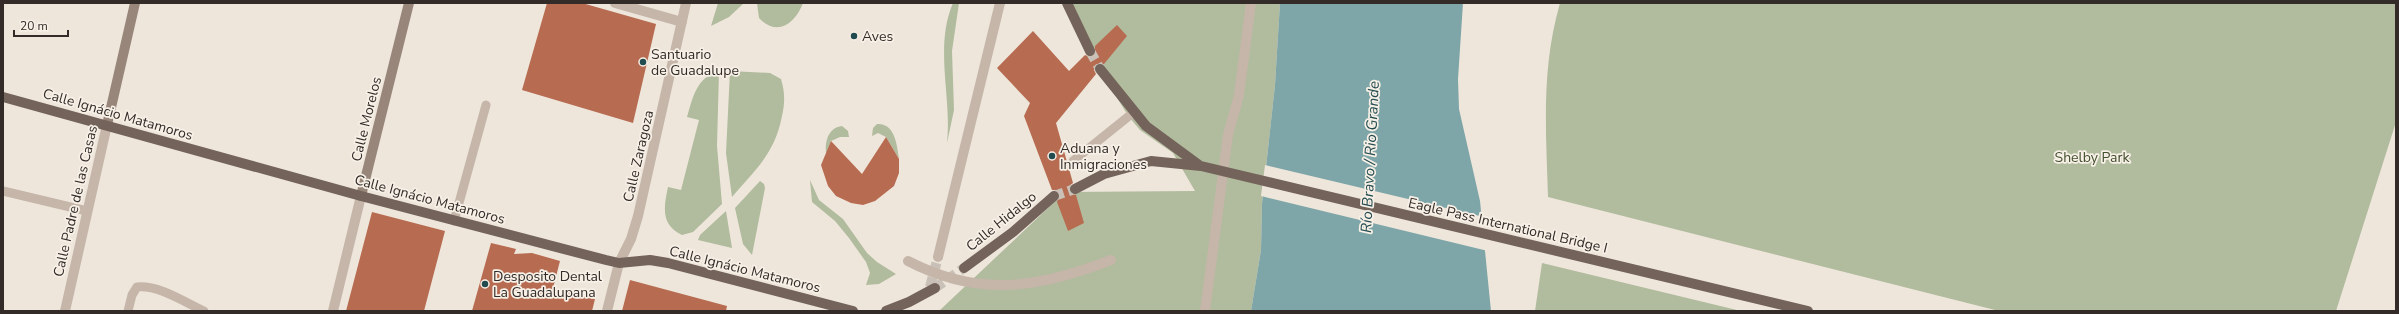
<svg xmlns="http://www.w3.org/2000/svg" width="2399" height="314" font-family="'Nunito Sans',sans-serif">
<rect width="100%" height="100%" fill="#eee6db"/>
<path fill="#b1bb9d" d="M 718,3 L 744,3 L 729,17 L 711,26 Z
M 757,3 L 803,3 C 795,24 777,37 759,18 Z
M 953,3 L 959,3 L 952,51 L 954,110 L 947,143 C 952,97 934,47 953,3 Z
M 1063,3 L 1280,3 L 1275,85 L 1262,204 L 1261,250 L 1251,311 L 939,311 L 1065,192 L 1195,191 L 1173,153 L 1140,130 L 1129,117 L 1095,63 Z
M 1560,3 L 2396,3 L 2396,122 L 2336,311 L 1999,311 L 1548,197 C 1546,130 1541,69 1560,3 Z
M 719,71 L 717,146 L 722,204 L 693,232 L 682,235 C 660,225 664,206 668,187 L 681,190 L 699,120 L 687,117 C 693,97 696,78 719,71 Z
M 730,71 L 770,73 L 781,79 C 785,92 785,103 782,116 C 775,153 756,169 732,197 L 726,153 Z
M 877,124 C 895,123 897,145 899,159 L 886,137 L 878,133 L 872,136 L 873,128 Z
M 842,126 L 848,131 L 849,137 L 840,137 L 831,141 L 826,154 C 825,141 828,128 842,126 Z
M 810,180 L 819,200 L 843,219 L 867,253 L 877,262 L 896,274 L 879,284 L 866,285 L 870,273 L 866,262 L 849,238 L 835,221 L 812,202 Z
M 760,181 L 764,184 L 765,188 L 752,255 L 743,244 L 735,208 Z
M 726,211 L 732,248 L 698,240 L 700,235 Z
M 1542,263 L 1741,311 L 1535,311 Z"/>
<path fill="#7ea5a8" d="M 1280,3 L 1463,3 L 1458,79 L 1459,109 L 1480,201 L 1491,311 L 1251,311 L 1261,250 L 1262,204 L 1275,85 Z"/>
<path fill="#eee6db" d="M 1265,165 L 1484,217 L 1488,251 L 1261,196 Z"/>
<path fill="#b76b50" d="M 547,3 L 582,3 L 656,24 L 633,123 L 522,90 Z
M 1117,25 L 1127,36 L 1104,64 L 1096,64 L 1094,70 L 1096,74 L 1056,123 L 1073,183 L 1069,186 L 1069,192 L 1076,195 L 1084,223 L 1068,231 L 1057,202 L 1060,194 L 1056,190 L 1052,190 L 1024,116 L 1030,103 L 997,68 L 1033,31 L 1069,71 L 1085,55 L 1090,57 L 1095,55 L 1095,46 Z
M 886,137 L 899,159 L 899,173 L 894,186 L 875,201 L 863,205 L 851,203 L 836,196 L 828,186 L 821,165 L 831,141 L 862,174 Z
M 372,212 L 445,231 L 424,311 L 346,311 Z
M 491,243 L 516,249 L 514,254 L 532,253 L 560,261 L 553,288 L 595,299 L 592,311 L 472,311 Z
M 630,280 L 727,306 L 726,311 L 622,311 Z"/>
<g fill="none" stroke-linecap="round" stroke-linejoin="round">
<path stroke="#c9c1b7" stroke-width="10" stroke-dasharray="10 5" stroke-linecap="butt" d="M 930,287 L 938,257"/>
<path stroke="#c9c1b7" stroke-width="10" stroke-dasharray="10 5" stroke-linecap="butt" d="M 1090,51 L 1100,69
M 1054,196 L 1075,189
M 935,288 L 964,268"/>
<path stroke="#c5b6a9" stroke-width="9" d="M 1073,161 L 1134,112
M 3,191 L 87,211
M 454,221 L 486,105
M 128,311 L 132,295 L 137,287 C 160,285 184,302 204,311"/>
<path stroke="#c5b6a9" stroke-width="10" d="M 908,261 C 979,298 1039,288 1111,260
M 1205,311 L 1228,135 L 1239,95 L 1251,3"/>
<path stroke="#c5b6a9" stroke-width="10" d="M 615,3 L 682,22
M 938,257 L 1000,3
M 607,311 L 619,263 L 631,239 L 638,216 L 686,3"/>
<path stroke="#c5b6a9" stroke-width="10" d="M 65,311 L 107,125
M 333,311 L 361,196"/>
<path stroke="#98867a" stroke-width="10" d="M 107,125 L 135,3
M 361,196 L 409,3"/>
<path stroke="#73635a" stroke-width="10" d="M 1067,3 L 1090,51
M 1100,69 L 1146,126 L 1199,165
M 3,97 L 361,196 L 606,260 L 619,263 L 650,260 L 668,263 L 853,311
M 1075,189 L 1104,174 L 1151,161 L 1201,166 L 1808,311
M 964,268 L 1013,232 L 1054,196
M 886,311 L 909,302 L 935,288"/>
</g>
<g fill="#224b4f" stroke="#f7f0e7" stroke-width="1.5">
<circle cx="854" cy="36" r="4"/>
<circle cx="643" cy="62" r="4"/>
<circle cx="1052" cy="156" r="4"/>
<circle cx="485" cy="284" r="4"/>
</g>
<g text-anchor="middle" stroke-width="3.5" stroke-linejoin="round" paint-order="stroke">
<g font-size="14" fill="#332b28" stroke="#f7f0e7" text-anchor="start">
<text x="862" y="41">Aves</text>
<text x="651" y="59">Santuario<tspan x="651" dy="16">de Guadalupe</tspan></text>
<text x="1060" y="153">Aduana y<tspan x="1060" dy="16">Inmigraciones</tspan></text>
<text x="493" y="281">Desposito Dental<tspan x="493" dy="16">La Guadalupana</tspan></text>
</g>
<g font-size="14" fill="#332b28" stroke="#f7f0e7">
<text transform="translate(118 114) rotate(16)" y="5">Calle Ignácio Matamoros</text>
<text transform="translate(366 119) rotate(-76)" y="5">Calle Morelos</text>
<text transform="translate(638 156) rotate(-77)" y="5">Calle Zaragoza</text>
<text transform="translate(430 199) rotate(15)" y="5">Calle Ignácio Matamoros</text>
<text transform="translate(75 201) rotate(-77)" y="5">Calle Padre de las Casas</text>
<text transform="translate(1001 221) rotate(-39)" y="5">Calle Hidalgo</text>
<text transform="translate(1508 225) rotate(13)" y="5">Eagle Pass International Bridge I</text>
<text transform="translate(745 269) rotate(14)" y="5">Calle Ignácio Matamoros</text>
</g>
<g font-size="14" fill="#424e2e" stroke="#f7f0e7">
<text x="2092" y="162">Shelby Park</text>
</g>
<g font-size="15" font-style="italic" fill="#224b4f" stroke="#f7f0e7">
<text transform="translate(1370 157) rotate(-87)" y="5">Río Bravo / Rio Grande</text>
</g>
</g>
<rect width="2399" height="314" fill="none" stroke="#332b28" stroke-width="8"/>
<path d="M14 30v6h54v-6" fill="none" stroke="#332b28" stroke-width="2"/>
<text x="20" y="30" font-size="12" fill="#332b28" stroke="#f7f0e7" stroke-width="3" paint-order="stroke">20 m</text>
</svg>
